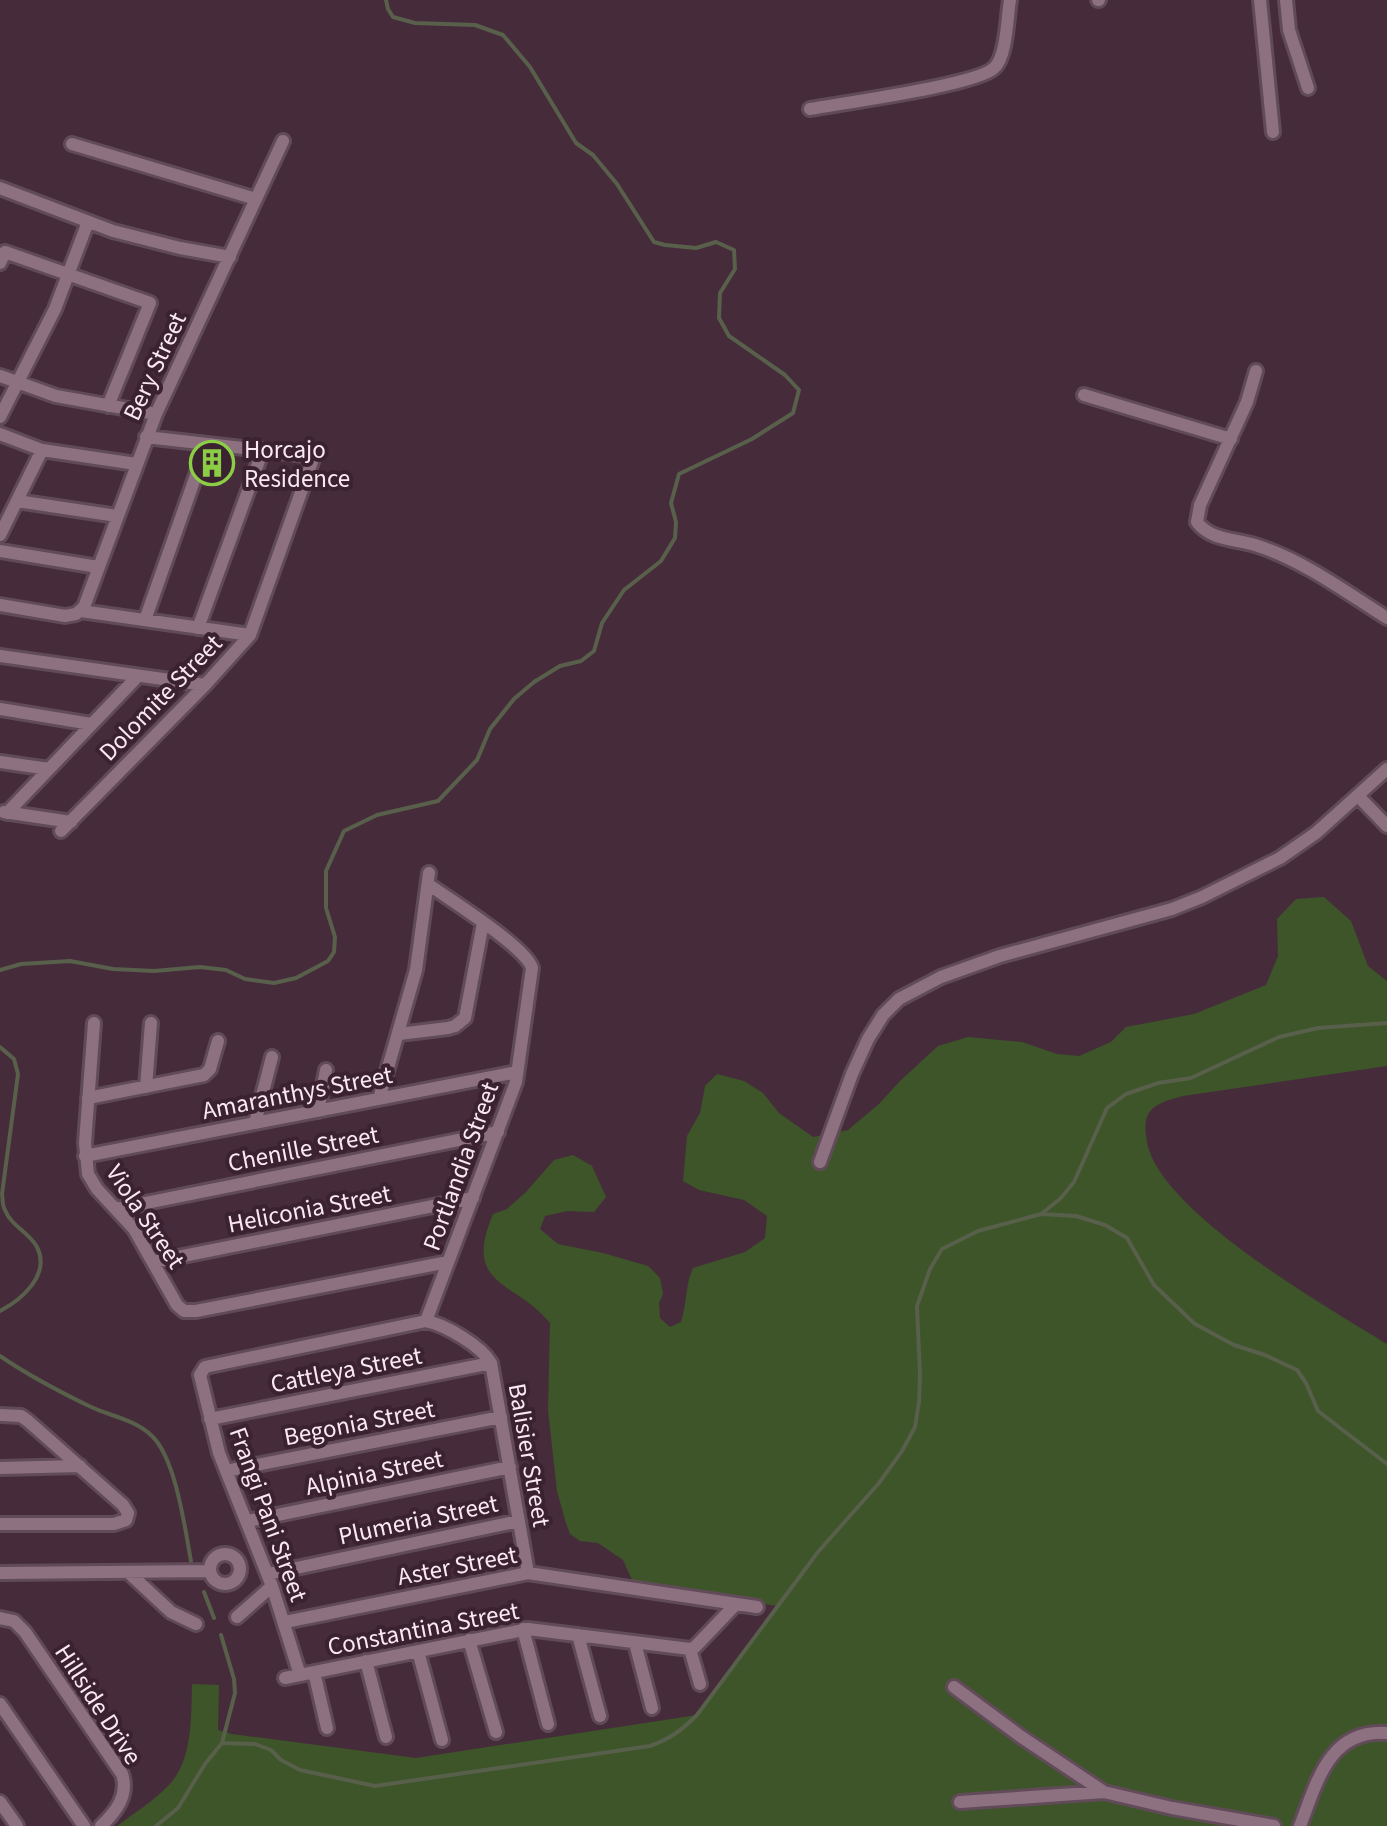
<svg xmlns="http://www.w3.org/2000/svg" width="1387" height="1826" font-family="'Source Sans 3',sans-serif">
<rect width="100%" height="100%" fill="#462c3b"/>
<path fill="#3d5529" d="M 1324,897 L 1351,921 L 1368,966 L 1387,981 L 1387,1066 L 1183,1096 C 1154,1104 1141,1108 1147,1142 C 1159,1211 1328,1308 1387,1344 L 1387,1826 L 117,1826 C 134,1813 154,1801 169,1785 C 193,1760 191,1717 192,1684 L 219,1685 L 218,1730 L 232,1734 L 416,1758 L 697,1715 L 777,1606 L 633,1582 L 623,1560 L 598,1543 L 580,1541 L 570,1534 L 565,1520 L 557,1491 L 548,1410 L 550,1323 C 515,1280 462,1287 493,1214 L 507,1209 L 526,1192 L 554,1160 L 573,1155 L 592,1166 L 606,1197 L 594,1212 L 567,1211 L 545,1216 L 540,1229 L 558,1244 L 603,1253 L 648,1266 L 660,1278 L 663,1294 L 659,1303 L 660,1318 L 670,1327 L 681,1322 C 687,1304 685,1285 693,1268 L 745,1252 L 765,1238 L 767,1216 L 744,1200 L 699,1190 L 683,1181 L 687,1136 L 700,1113 L 705,1086 L 717,1074 L 744,1081 L 763,1093 L 779,1113 L 813,1137 L 848,1130 L 879,1104 L 900,1081 L 938,1046 L 968,1037 L 1022,1042 L 1057,1054 L 1079,1056 L 1111,1042 L 1126,1027 L 1194,1014 L 1266,985 L 1278,956 L 1277,919 L 1296,899 Z"/>
<g fill="none" stroke-linecap="round" stroke-linejoin="round">
<path stroke="#585f4a" stroke-width="4" d="M 0,970 L 21,964 L 70,961 L 113,969 L 154,971 L 200,967 L 226,970 L 245,979 L 274,983 L 296,978 L 328,961 L 334,952 L 335,937 L 326,908 L 326,871 L 344,831 L 377,815 L 438,801 L 477,760 L 490,729 L 514,699 L 534,682 L 560,666 L 581,661 L 594,651 L 602,623 L 624,590 L 661,561 L 675,538 L 676,522 L 671,503 L 679,474 L 752,439 L 793,413 L 799,390 L 785,375 L 729,336 L 719,318 L 720,293 L 735,269 L 734,250 L 716,242 L 696,248 L 665,245 L 654,242 L 617,184 L 593,155 L 576,143 L 530,67 L 503,35 L 475,25 L 415,23 L 393,17 L 388,9 L 386,0
M 0,1047 L 14,1059 L 18,1074 L 2,1194 C 3,1200 2,1205 5,1210 C 11,1226 30,1233 37,1247 C 51,1275 21,1300 0,1311
M 1041,1214 L 1060,1199 L 1074,1182 L 1107,1108 L 1126,1094 L 1158,1083 L 1191,1078 L 1279,1037 L 1318,1028 L 1387,1023
M 0,1356 C 28,1375 58,1391 89,1406 C 109,1416 135,1419 152,1436 C 176,1459 185,1529 191,1561
M 204,1592 L 214,1618
M 222,1743 L 255,1744 L 271,1750 L 281,1760 L 300,1770 L 375,1786 L 650,1746 C 670,1739 682,1730 697,1715 L 818,1552 L 879,1483 L 902,1451 L 915,1427 L 919,1402 L 920,1375 L 917,1306 L 930,1269 L 942,1249 L 978,1231 L 1041,1214 L 1076,1216 L 1105,1225 L 1127,1238 L 1154,1285 L 1195,1324 L 1234,1345 L 1265,1355 L 1297,1370 L 1306,1383 L 1318,1411 L 1387,1464
M 156,1826 L 178,1808 L 205,1764 L 222,1743 L 235,1693 L 234,1679 L 221,1635"/>
<defs>
<path id="minor" d="M 1098,0 L 1099,0
M 1260,0 L 1273,132
M 1286,0 L 1289,30 L 1308,88
M 810,109 C 842,103 977,85 994,68 C 1007,57 1007,17 1010,0
M 72,144 L 256,199
M 0,188 L 113,231 L 180,248 L 230,257
M 0,263 L 5,252 L 150,303 L 108,406
M 1256,371 L 1247,402 L 1200,505 L 1197,522 C 1210,540 1235,539 1255,545 C 1303,560 1344,591 1387,618
M 0,376 L 56,396 L 156,414
M 1084,395 L 1231,439
M 0,417 L 55,309 L 88,222
M 0,434 L 42,450 L 136,464
M 17,501 L 117,516
M 0,535 L 42,450
M 0,551 L 98,567
M 0,605 L 65,616 L 76,614 L 84,607 L 156,414 L 283,141
M 81,611 L 250,635
M 145,620 L 207,444
M 198,628 L 263,450
M 0,656 L 205,685
M 0,709 L 91,724
M 0,762 L 49,769
M 1358,796 L 1387,826
M 4,812 L 71,822
M 7,813 L 137,677
M 61,831 L 205,685 L 250,635 L 314,456 L 146,437
M 94,1023 L 85,1143 L 88,1174 L 97,1189 L 134,1229 L 177,1305 L 184,1311 L 196,1311 L 448,1262
M 399,1034 L 448,1028 L 455,1026 L 465,1018 L 483,923
M 146,1087 L 151,1023
M 88,1098 L 204,1075 L 210,1069 L 218,1041
M 379,1099 L 416,970 L 429,873
M 318,1111 L 326,1070
M 255,1123 L 272,1057
M 85,1156 L 517,1072
M 820,1162 L 852,1074 L 868,1039 L 883,1015 L 899,999 L 941,977 L 1000,956 L 1172,909 L 1202,897 L 1280,858 L 1316,833 L 1387,769
M 116,1209 L 498,1132
M 153,1262 L 473,1198
M 426,1321 L 516,1082 L 532,968 C 526,947 450,900 428,884
M 0,1415 L 21,1416 L 28,1421 L 123,1505 L 128,1513 L 126,1520 L 114,1524 L 0,1524
M 210,1419 L 491,1363
M 0,1468 L 80,1466
M 226,1471 L 501,1417
M 248,1521 L 510,1467
M210 1569a15 15 0 1 1 30 0a15 15 0 1 1-30 0Z
M 128,1572 L 171,1612 L 196,1624
M 0,1573 L 210,1571
M 268,1574 L 519,1521
M 237,1617 L 272,1586
M 0,1618 L 14,1621 L 25,1632 L 122,1774 C 129,1795 116,1812 101,1826
M 285,1622 L 528,1573 L 757,1607
M 523,1629 L 548,1724
M 578,1635 L 600,1716
M 469,1640 L 496,1732
M 635,1643 L 652,1708
M 690,1649 L 695,1647 L 736,1604
M 690,1649 L 700,1684
M 418,1651 L 442,1740
M 366,1661 L 386,1737
M 314,1672 L 327,1728
M 300,1675 L 272,1586 L 219,1453 L 200,1375 L 205,1367 L 426,1321 C 446,1325 481,1346 491,1363 L 528,1573
M 285,1678 L 528,1629 L 690,1649
M 954,1687 L 1020,1736 L 1104,1792
M 0,1704 L 84,1826
M 0,1802 L 17,1826
M 960,1802 L 1104,1792 L 1172,1808 L 1274,1826
M 1300,1826 C 1317,1782 1329,1729 1387,1733"/>
</defs>
<use href="#minor" stroke="#614b58" stroke-width="18"/>
<use href="#minor" stroke="#8e7181" stroke-width="12"/>
</g>
<defs>
<symbol id="building-ring" viewBox="-11 -11 22 22"><circle r="9.5" fill="#3b2231" stroke="#8bce46" stroke-width="1.5"/><path d="M-4-6H4V6H1V3H-1V6H-4ZM-2.5-4.3h1.7v1.8h-1.7ZM.8-4.3h1.7v1.8H.8ZM-2.5-1h1.7V.8h-1.7ZM.8-1h1.7V.8H.8Z" fill="#8bce46"/></symbol>
</defs>
<g fill-rule="evenodd">
<use href="#building-ring" x="187" y="438" width="50" height="50"/>
</g>
<g text-anchor="middle" stroke-width="8" stroke-linejoin="round" paint-order="stroke">
<g font-size="25" fill="#fae9f2" stroke="#3b2231">
<text transform="translate(154 366) rotate(-65)" y="9">Bery Street</text>
<text transform="translate(160 697) rotate(-46)" y="9">Dolomite Street</text>
<text transform="translate(297 1092) rotate(-11)" y="9">Amaranthys Street</text>
<text transform="translate(303 1148) rotate(-11)" y="9">Chenille Street</text>
<text transform="translate(460 1166) rotate(-70)" y="9">Portlandia Street</text>
<text transform="translate(309 1208) rotate(-11)" y="9">Heliconia Street</text>
<text transform="translate(146 1216) rotate(56)" y="9">Viola Street</text>
<text transform="translate(346 1369) rotate(-11)" y="9">Cattleya Street</text>
<text transform="translate(359 1422) rotate(-11)" y="9">Begonia Street</text>
<text transform="translate(530 1455) rotate(80)" y="9">Balisier Street</text>
<text transform="translate(374 1472) rotate(-12)" y="9">Alpinia Street</text>
<text transform="translate(269 1514) rotate(70)" y="9">Frangi Pani Street</text>
<text transform="translate(418 1519) rotate(-12)" y="9">Plumeria Street</text>
<text transform="translate(457 1565) rotate(-11)" y="9">Aster Street</text>
<text transform="translate(423 1628) rotate(-11)" y="9">Constantina Street</text>
<text transform="translate(99 1704) rotate(57)" y="9">Hillside Drive</text>
</g>
<g font-size="25" fill="#fae9f2" stroke="#3b2231" text-anchor="start">
<text x="244" y="458">Horcajo<tspan x="244" dy="29">Residence</tspan></text>
</g>
</g>
</svg>
